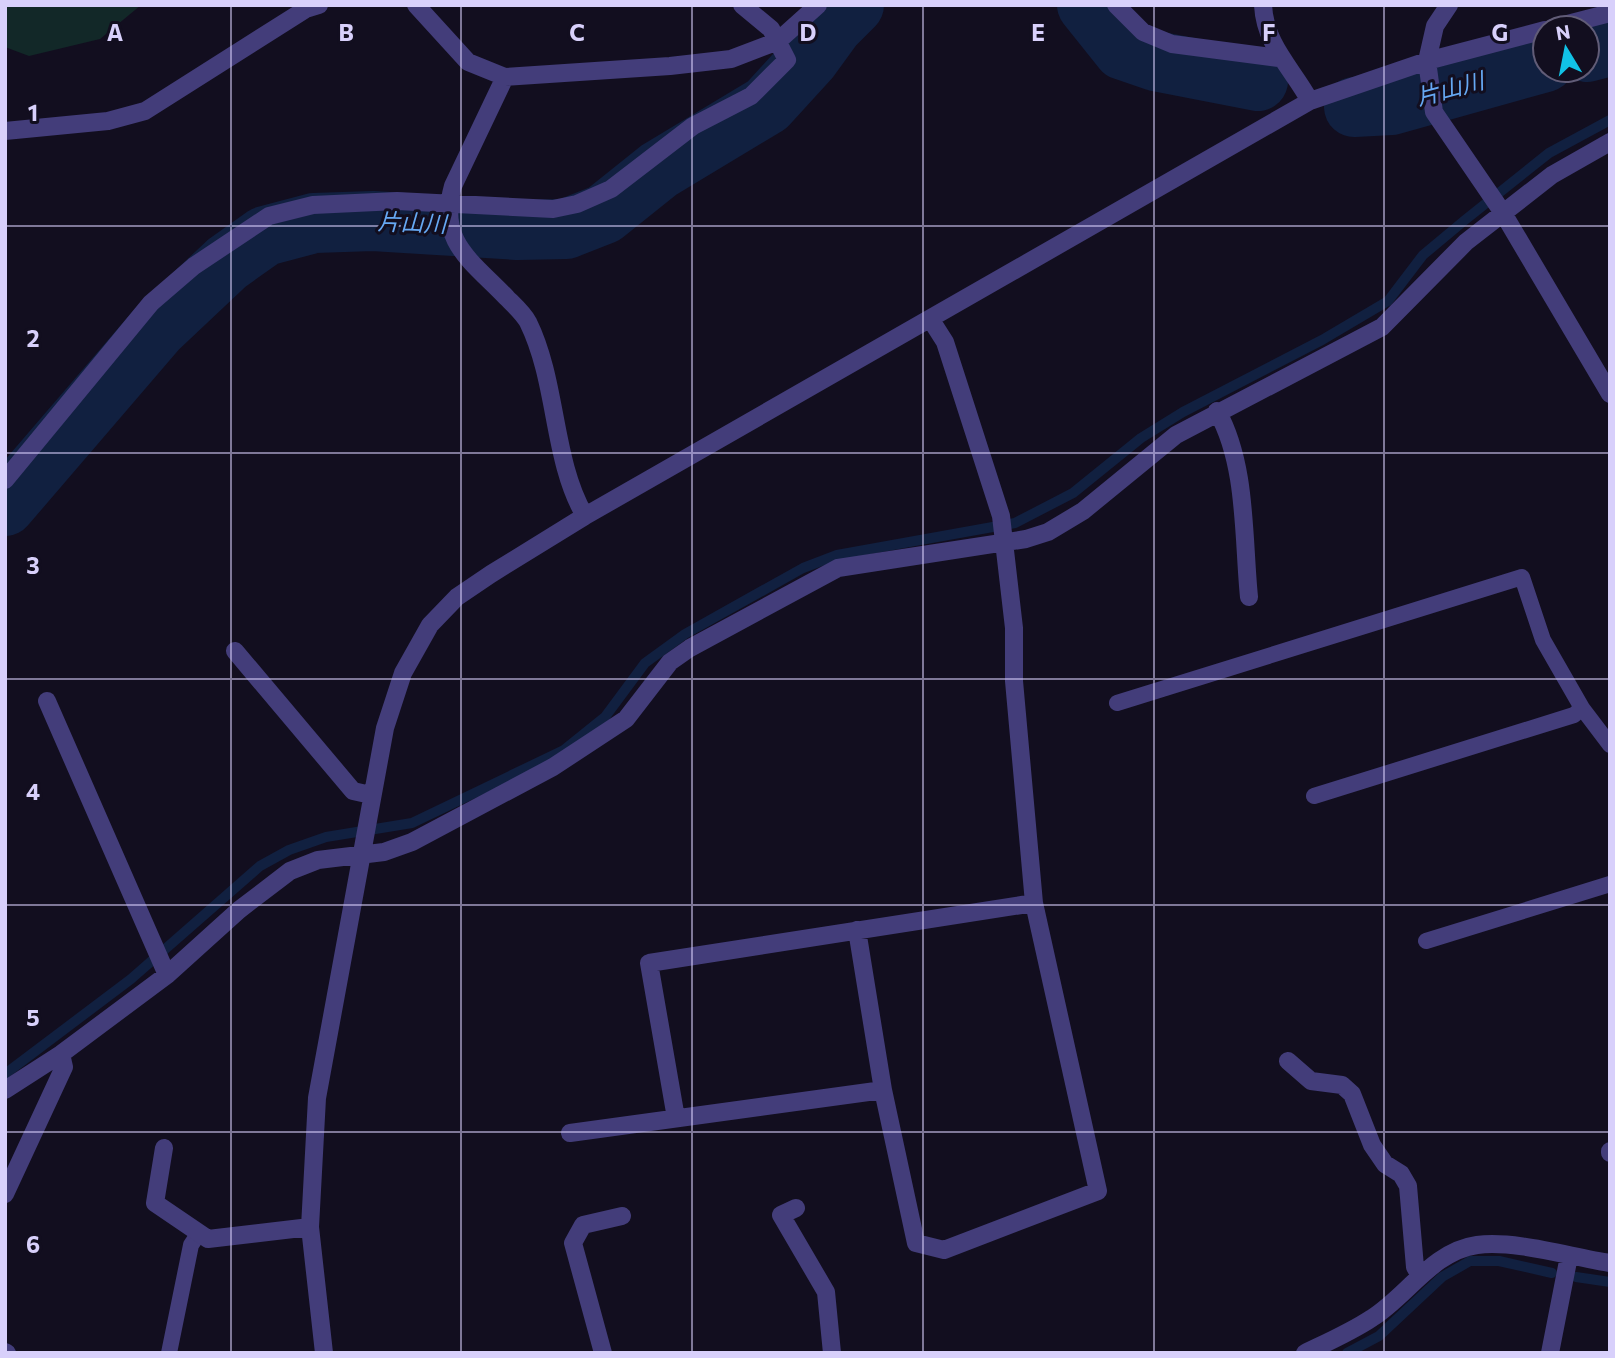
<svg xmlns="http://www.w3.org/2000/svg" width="1615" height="1358" font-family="Commissioner,'Noto Sans JP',sans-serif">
<rect width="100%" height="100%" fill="#120e1f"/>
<path fill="#122828" d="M 5,5 L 141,5 L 100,39 L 29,56 L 5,47 Z"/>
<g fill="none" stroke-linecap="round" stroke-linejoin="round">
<path stroke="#112040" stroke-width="10" d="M 5,1074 L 131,979 L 260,866 L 289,850 L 326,837 L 412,823 L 564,750 L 605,717 L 645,663 L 685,634 L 803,568 L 837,555 L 1015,523 L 1073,493 L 1141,438 L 1183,412 L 1322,340 L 1388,301 L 1423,255 L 1465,220 L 1549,153 L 1610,120
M 1576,1277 L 1610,1282
M 1347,1353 L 1379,1336 L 1442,1277 L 1470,1261 L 1499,1261 L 1552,1273"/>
<path stroke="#112040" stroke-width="60" d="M 1087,5 L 1123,50 L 1155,61 L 1258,81
M 1587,52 L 1610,46
M 1354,107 L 1391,105 L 1545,62
M 5,506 L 157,329 L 227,263 L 265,236 L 314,223 L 373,221 L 517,230 L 566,229 L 604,214 L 659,170 L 767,105 L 809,59 L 833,26 L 854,5"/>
<path stroke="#433d7a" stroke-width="16" d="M 1117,703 L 1522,577 L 1543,640 L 1582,708 L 1610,745
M 1314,796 L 1574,715 L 1582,708
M 1426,941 L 1610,884
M 169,1353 L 191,1245 L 199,1233"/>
<path stroke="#433d7a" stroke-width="18" d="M 416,5 L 468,62 L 505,77 L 670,66 L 731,59 L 778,41 L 818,5
M 1116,5 L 1143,32 L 1172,44 L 1279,58
M 1263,5 C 1265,45 1292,68 1310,101
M 1449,5 L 1435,26 L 1427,61 L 1434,112 L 1503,213 L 1610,394
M 1552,28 L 1610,13
M 505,77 L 453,186 C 437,242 472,261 507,298 C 514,305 523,313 528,322 C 558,383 552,460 585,516
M 5,131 L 108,121 L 145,111 L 306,9 L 319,5
M 1217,411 C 1247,464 1243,537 1249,597
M 5,480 L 151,303 L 194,266 L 269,216 L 313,205 L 397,201 L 553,209 L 577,204 L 611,189 L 693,126 L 751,96 L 787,60 L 771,29 L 742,5
M 235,651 L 353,791 L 371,795
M 47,701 L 167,975
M 1288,1061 L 1311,1081 L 1342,1085 L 1352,1094 L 1372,1145 L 1385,1164 L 1401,1174 L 1408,1186 L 1415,1267 L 1420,1276
M 5,1090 L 61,1054 L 167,975 L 239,910 L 290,871 L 318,860 L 384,852 L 412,842 L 553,767 L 626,719 L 670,662 L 690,648 L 838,568 L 1026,539 L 1048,532 L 1083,511 L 1176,435 L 1382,327 L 1466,242 L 1552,175 L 1610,142
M 883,1090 L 916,1243 L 944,1250 L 1098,1191 L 1034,903 L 1014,681 L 1014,628 L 1001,516 L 945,342 L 931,320
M 676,1118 L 649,963 L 1034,903
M 570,1133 L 883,1090 L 857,930
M 164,1148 L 155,1203 L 208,1239 L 310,1227
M 1610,1151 L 1610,1153
M 5,1194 L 64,1067 L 61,1054
M 796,1208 L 781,1215 L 826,1292 L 832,1353
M 5,1352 L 7,1353
M 324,1353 L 310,1227 L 317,1098 L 385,728 L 403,673 L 430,625 L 457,597 L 491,574 L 585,516 L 1310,101 L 1427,61 L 1545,30
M 603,1353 L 573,1243 L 583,1225 L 622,1216
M 1305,1353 C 1328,1342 1351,1332 1372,1318 C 1407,1296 1433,1251 1477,1245 C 1516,1240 1570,1257 1610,1263
M 1550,1353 L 1569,1256"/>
</g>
<path fill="none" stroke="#d8d0fb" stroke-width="2" stroke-opacity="0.55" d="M 231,5 L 231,1353M 461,5 L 461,1353M 692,5 L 692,1353M 923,5 L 923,1353M 1154,5 L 1154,1353M 1384,5 L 1384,1353M 5,226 L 1610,226M 5,453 L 1610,453M 5,679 L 1610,679M 5,905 L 1610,905M 5,1132 L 1610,1132"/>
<g text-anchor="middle" stroke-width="6" stroke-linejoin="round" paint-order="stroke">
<g font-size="23" font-style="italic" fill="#66a8f3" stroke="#120e1f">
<text transform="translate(1450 89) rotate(-15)" y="8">片山川</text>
<text transform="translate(412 223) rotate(2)" y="8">片山川</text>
</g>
</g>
<g font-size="23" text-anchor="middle" font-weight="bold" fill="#d8d0fb" stroke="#120e1f" stroke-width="6" stroke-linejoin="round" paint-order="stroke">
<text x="115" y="41">A</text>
<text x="346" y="41">B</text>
<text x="577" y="41">C</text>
<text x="808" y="41">D</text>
<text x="1038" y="41">E</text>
<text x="1269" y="41">F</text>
<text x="1500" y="41">G</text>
<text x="33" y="121">1</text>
<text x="33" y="347">2</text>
<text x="33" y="574">3</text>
<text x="33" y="800">4</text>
<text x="33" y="1026">5</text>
<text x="33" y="1253">6</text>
</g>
<rect width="1615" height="1358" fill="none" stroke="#d8d0fb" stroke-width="14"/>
<g transform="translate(1566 49) rotate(350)"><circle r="33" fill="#120e1f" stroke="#615c77" stroke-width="2"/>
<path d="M0-5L12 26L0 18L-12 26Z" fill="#11c2e6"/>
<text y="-10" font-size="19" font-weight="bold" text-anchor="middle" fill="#d8d0fb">N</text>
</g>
</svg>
